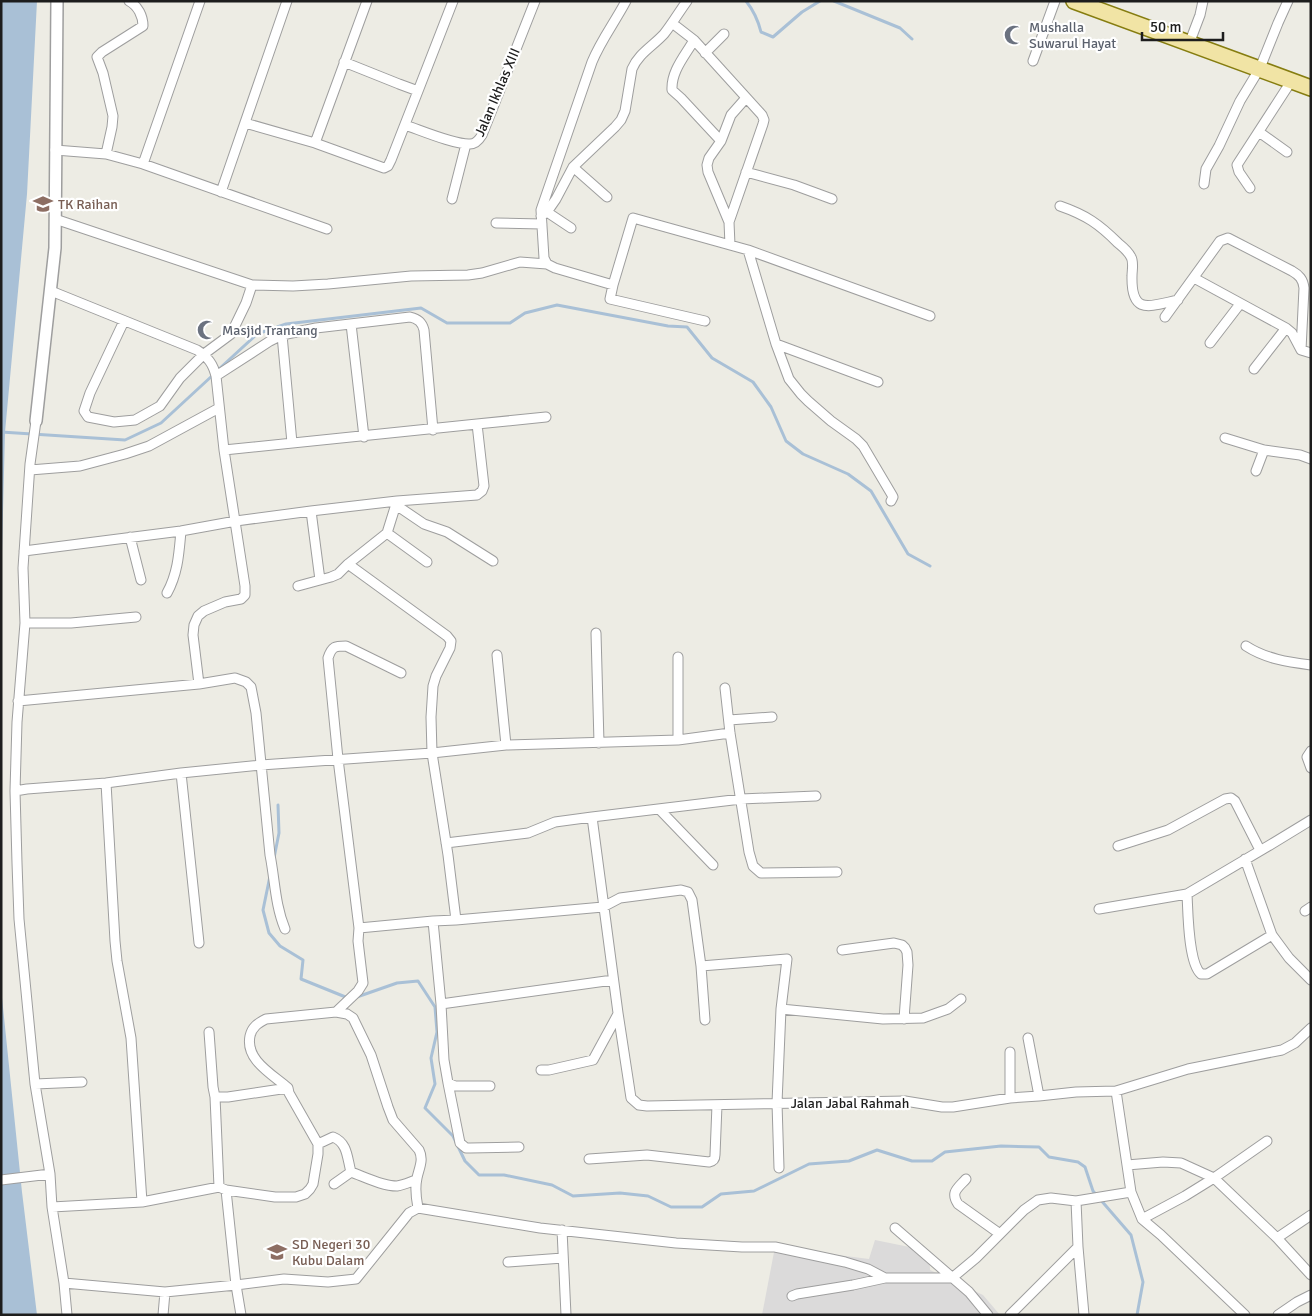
<svg xmlns="http://www.w3.org/2000/svg" width="1312" height="1316" font-family="Signika,sans-serif">
<rect width="100%" height="100%" fill="#edece4"/>
<path fill="#dbdada" d="M 875,1240 L 929,1251 L 930,1270 L 983,1295 L 1000,1315 L 762,1315 L 775,1247 L 869,1259 Z"/>
<path fill="#a9c0d6" d="M 1,1 L 37,1 L 27,194 L 5,432 L 1,592 Z
M 1,988 L 22,1192 L 37,1315 L 1,1315 Z"/>
<g fill="none" stroke-linecap="round" stroke-linejoin="round">
<path stroke="#a9c0d6" stroke-width="3" d="M 746,1 C 754,11 758,20 761,32 L 773,37 L 802,12 L 820,1
M 834,1 L 900,28 L 912,39
M 219,369 L 257,334 L 286,324 L 421,308 L 447,323 L 510,323 L 525,313 L 557,305 L 668,326 L 687,327 L 712,358 L 753,382 L 771,407 L 786,441 L 803,454 L 848,474 L 871,491 L 908,554 L 930,566
M 1,432 L 125,440 L 161,423 L 213,375
M 274,858 L 279,833 L 278,805
M 270,876 L 263,910 L 269,933 L 280,946 L 303,960 L 301,979 L 348,998
M 354,998 L 397,983 L 418,981 L 435,1007 L 437,1032 L 431,1058 L 435,1084 L 425,1108 L 453,1136 L 465,1161 L 479,1175 L 504,1175 L 552,1185 L 573,1196 L 620,1193 L 648,1196 L 671,1207 L 702,1207 L 721,1194 L 754,1191 L 809,1164 L 849,1161 L 877,1150 L 912,1161 L 932,1161 L 945,1152 L 1001,1146 L 1039,1147 L 1049,1157 L 1078,1162 L 1085,1167 L 1093,1191 L 1131,1235 L 1143,1282 L 1137,1315"/>
<defs>
<path id="minor" d="M 626,1 C 615,22 601,40 592,62 L 541,210 L 544,258 L 547,264 L 555,268 L 613,285 L 633,218 L 748,250 L 930,316
M 672,23 L 694,40 L 762,115 L 764,120 L 763,124 L 729,222 L 730,245
M 694,40 C 685,56 671,71 672,90 L 681,98 L 721,141
M 1189,44 L 1200,15 L 1203,1
M 705,53 L 724,34
M 1033,61 L 1055,1
M 344,62 L 399,84 L 418,91 L 453,1
M 245,123 L 315,143 L 384,168 L 388,166 L 391,160 L 418,91
M 405,125 C 420,130 455,145 470,144 C 475,144 479,140 482,135 L 535,1
M 1259,132 L 1287,152
M 315,143 L 367,1
M 55,150 L 106,154 L 143,164 L 327,229
M 106,154 L 112,127 L 113,116 L 103,73 L 97,57 L 102,52 L 143,26 C 143,16 138,6 129,1
M 143,164 L 200,1
M 573,167 L 607,197
M 746,172 L 794,185 L 832,199
M 1204,184 L 1206,169 L 1219,146 L 1240,101 L 1260,68 L 1278,23 L 1288,1
M 1250,188 L 1239,172 L 1237,165 L 1292,80
M 221,192 L 287,1
M 452,199 L 466,144
M 1060,206 C 1086,215 1099,224 1118,243 C 1123,247 1128,251 1131,257 C 1134,262 1132,270 1132,276 C 1131,316 1150,306 1178,300
M 547,212 L 571,228
M 541,216 L 547,212 L 556,199 L 573,167 L 615,127 L 621,120 L 625,111 L 632,69 C 638,54 653,46 664,34 C 672,24 679,12 687,1
M 55,219 L 252,285 L 293,286 L 328,284 L 411,276 L 468,275 L 482,273 L 520,262 L 547,264
M 729,222 L 708,172 L 707,165 L 709,158 L 721,141 L 731,115 L 746,98
M 496,223 L 542,224
M 748,250 L 776,344 L 789,379 L 801,394 L 808,401 L 831,421 L 856,439 L 863,446 L 892,495 L 893,497 L 891,501
M 1194,278 L 1286,328 L 1292,333 L 1301,350 L 1311,353
M 613,285 L 610,299 L 705,321
M 51,291 L 197,350 C 208,357 213,364 216,376 L 224,450 L 245,586 L 245,595 L 241,599 L 225,602 L 204,611 L 198,616 L 194,625 L 193,635 L 199,684
M 1165,317 L 1220,241 L 1228,238 L 1292,271 C 1299,275 1303,279 1304,288 L 1301,350
M 124,321 L 90,393 L 84,411 L 88,417 L 114,422 L 135,420 L 160,406 L 180,378 L 204,354 L 231,334 L 246,303 L 252,285
M 351,324 L 364,437
M 282,335 L 292,443
M 1210,343 L 1240,304
M 776,344 L 878,382
M 1254,369 L 1286,328
M 216,376 L 270,341 L 282,335 L 316,328 L 410,317 C 418,319 422,322 424,330 L 433,430
M 36,421 L 30,464 L 23,568 L 25,623 L 17,722 L 15,791 L 17,863 L 19,919 L 35,1084 L 50,1174 L 52,1207 L 64,1283
M 477,424 L 546,417
M 1225,438 L 1264,450 L 1300,455 L 1311,459
M 30,470 L 80,466 L 125,454 L 149,446 L 219,408
M 1256,471 L 1264,450
M 396,505 L 424,524 L 447,532 L 493,561
M 311,511 L 320,580 L 331,577 L 338,574 L 348,564 L 387,533 L 397,501
M 387,533 L 427,562
M 130,537 L 141,580
M 24,551 L 181,531 L 236,521 L 311,511 L 397,501 L 477,495 L 482,491 L 484,486 L 477,424 L 224,450
M 348,564 L 447,636 L 451,641 L 450,648 L 436,676 L 433,686 L 431,717 L 432,753 L 448,855 L 456,920 L 433,921
M 298,586 L 320,580
M 167,593 C 178,573 179,553 181,531
M 25,623 L 71,623 L 136,617
M 596,633 L 599,743
M 1246,646 C 1266,659 1288,662 1311,665
M 497,655 L 506,745
M 401,673 L 346,646 C 335,646 332,646 328,658 L 338,759 L 359,928 L 433,921 L 441,1004 L 444,1060 L 448,1083 L 455,1086 L 490,1086
M 725,688 L 730,733 L 749,852 L 753,866 L 761,873 L 837,872
M 18,701 L 199,684 L 235,678 L 246,682 L 251,687 L 256,713 L 270,855 C 275,880 275,905 285,929
M 729,720 L 772,717
M 678,740 L 730,733
M 1311,751 L 1307,757 L 1311,768
M 181,773 L 199,943
M 106,783 L 115,941 L 117,961 L 131,1038 L 142,1202
M 15,791 L 27,789 L 106,783 L 181,773 L 261,765 L 432,753 L 506,745 L 678,740 L 678,657
M 659,809 L 713,865
M 592,817 L 741,799 L 816,796
M 446,843 L 528,833 L 555,822 L 592,817 L 618,1013 L 631,1098 L 639,1105 L 647,1106 L 905,1101 L 942,1107 L 953,1107 L 1010,1098 L 1039,1096 L 1076,1092 L 1116,1091 L 1188,1069 L 1282,1050 L 1295,1043 L 1311,1028
M 1118,846 L 1168,830 L 1225,799 L 1231,798 L 1235,801 L 1260,850
M 1245,859 L 1272,935 L 1289,958 L 1311,980
M 1187,894 C 1188,911 1188,963 1201,974 L 1207,974 L 1272,935
M 1099,909 L 1187,894 L 1270,845 L 1311,820
M 1305,911 L 1311,907
M 456,920 L 603,907 L 620,898 L 681,890 L 688,892 L 692,900 L 701,966 L 787,959 L 781,1009 L 777,1103 L 779,1168
M 842,950 L 894,943 L 902,945 L 905,948 L 907,952 L 908,965 L 904,1019
M 701,966 L 705,1020
M 441,1004 L 613,980
M 781,1009 L 883,1019 L 923,1018 L 948,1009 L 961,999
M 336,1012 L 358,991 L 363,983 L 358,941 L 359,928
M 209,1032 L 213,1087 L 215,1097 L 228,1097 L 288,1088
M 1028,1038 L 1039,1096
M 1010,1052 L 1010,1098
M 541,1070 L 549,1070 L 593,1060 L 618,1014
M 448,1083 L 460,1143 L 466,1148 L 470,1148 L 519,1147
M 35,1084 L 82,1082
M 1116,1091 L 1131,1192
M 215,1097 L 219,1187
M 318,1144 L 333,1137 C 348,1143 347,1158 351,1172 C 365,1177 382,1186 397,1186 C 404,1185 410,1182 416,1180
M 589,1159 L 647,1155 L 709,1162 C 714,1161 715,1159 715,1155 L 717,1105
M 1127,1165 L 1163,1162 L 1181,1163 L 1214,1178 L 1267,1141
M 966,1179 C 958,1188 950,1192 958,1204 L 1000,1234
M 1,1180 L 50,1174
M 334,1184 L 351,1172
M 226,1190 L 275,1197 L 296,1197 L 305,1194 L 310,1189 L 313,1184 L 318,1154 L 318,1144 L 289,1093 L 288,1088 C 272,1074 245,1060 250,1036 C 252,1027 258,1023 266,1019 L 336,1012 L 347,1014 L 353,1018 L 371,1055 L 388,1107 L 393,1120 L 419,1150 C 424,1160 419,1168 417,1178 C 415,1187 416,1198 418,1208
M 52,1207 L 142,1202 L 219,1187 L 226,1190 L 236,1285 L 241,1315
M 1311,1215 L 1277,1238 L 1311,1275
M 1142,1219 L 1185,1196 L 1214,1178 L 1277,1238
M 895,1228 L 969,1292 L 988,1315
M 562,1230 L 566,1315
M 1078,1247 L 1084,1315
M 508,1262 L 563,1258
M 792,1296 L 797,1294 L 853,1285 L 885,1278
M 67,1315 L 64,1283 L 165,1292 L 236,1285 L 284,1279 L 328,1282 L 356,1279 L 409,1213 L 418,1208 L 540,1228 L 676,1243 L 742,1247 L 775,1247 L 845,1262 L 868,1269 L 885,1278 L 952,1278 L 976,1258 L 1024,1210 L 1038,1200 L 1051,1198 L 1076,1201 L 1131,1192 L 1142,1219 L 1161,1235 L 1245,1315
M 163,1315 L 165,1292
M 1010,1315 L 1078,1247 L 1076,1201
M 1278,1315 L 1297,1302 L 1311,1295"/>
<path id="tertiary" d="M 36,421 L 55,248 L 57,1"/>
<path id="primary" d="M 1074,1 L 1311,88"/>
</defs>
<use href="#minor" stroke="#9e9e9e" stroke-width="11"/>
<use href="#tertiary" stroke="#9e9e9e" stroke-width="14"/>
<use href="#primary" stroke="#867d10" stroke-width="18"/>
<use href="#minor" stroke="#fff" stroke-width="9"/>
<use href="#tertiary" stroke="#fff" stroke-width="11"/>
<use href="#primary" stroke="#f1e4a5" stroke-width="15"/>
</g>
<defs>
<symbol id="mosque-bare" viewBox="-9 -9 18 18"><path d="M3.5-4.9A6 6 0 1 0 3.5 4.9A5 5 0 1 1 3.5-4.9Z" fill="#6b7280" stroke="#fff" stroke-width="2.5" paint-order="stroke"/></symbol>
<symbol id="school-bare" viewBox="-9 -9 18 18"><path d="M0-5L7-2L0 1L-7-2ZM-4 1L0 2.5L4 1V4Q0 6-4 4Z" fill="#8d6e63" stroke="#fff" stroke-width="2.5" paint-order="stroke"/></symbol>
</defs>
<g fill-rule="evenodd">
<use href="#mosque-bare" x="1000" y="21" width="28" height="28"/>
<use href="#school-bare" x="29" y="190" width="28" height="28"/>
<use href="#mosque-bare" x="193" y="316" width="28" height="28"/>
<use href="#school-bare" x="263" y="1238" width="28" height="28"/>
</g>
<g text-anchor="middle" stroke-width="4.5" stroke-linejoin="round" paint-order="stroke">
<g font-size="14" fill="#5b616d" stroke="#fff" text-anchor="start">
<text x="1029" y="32">Mushalla<tspan x="1029" dy="16">Suwarul Hayat</tspan></text>
<text x="222" y="335">Masjid Trantang</text>
</g>
<g font-size="14" fill="#1d1d1d" stroke="#fff">
<text transform="translate(497 92) rotate(-67)" y="5">Jalan Ikhlas XIII</text>
<text x="850" y="1108">Jalan Jabal Rahmah</text>
</g>
<g font-size="14" fill="#785e54" stroke="#fff" text-anchor="start">
<text x="58" y="209">TK Raihan</text>
<text x="292" y="1249">SD Negeri 30<tspan x="292" dy="16">Kubu Dalam</tspan></text>
</g>
</g>
<rect width="1312" height="1316" fill="none" stroke="#1d1d1d" stroke-width="5"/>
<path d="M1142 32v8h81v-8" fill="none" stroke="#1d1d1d" stroke-width="2.5"/>
<text x="1150" y="32" font-size="15" fill="#1d1d1d" stroke="#ffffff" stroke-width="4" paint-order="stroke">50 m</text>
</svg>
